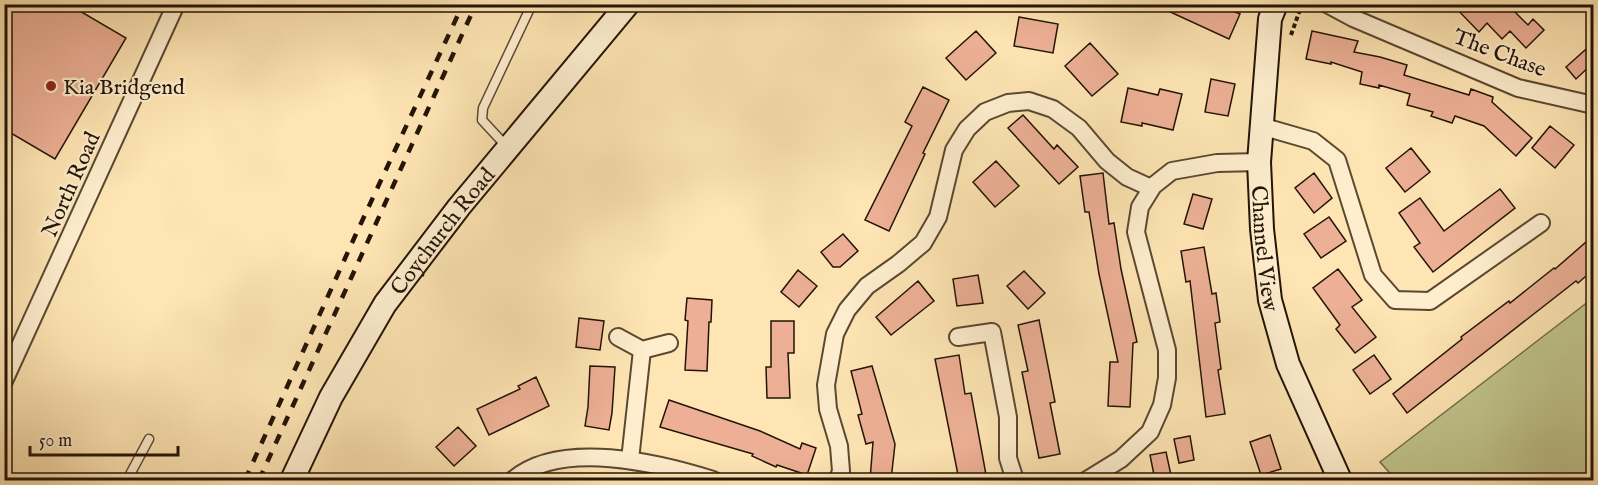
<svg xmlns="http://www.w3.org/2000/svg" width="1598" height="485" font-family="'IM FELL English',serif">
<rect width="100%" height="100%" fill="#fee5b3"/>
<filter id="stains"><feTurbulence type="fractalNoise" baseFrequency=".00333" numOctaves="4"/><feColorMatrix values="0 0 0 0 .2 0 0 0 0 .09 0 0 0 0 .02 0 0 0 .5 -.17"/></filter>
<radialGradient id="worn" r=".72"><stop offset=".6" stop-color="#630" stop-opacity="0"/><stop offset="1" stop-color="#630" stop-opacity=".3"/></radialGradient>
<path fill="#c0c48c" stroke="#726c49" stroke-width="1.5" d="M 1593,298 L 1593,480 L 1396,480 L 1380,462 Z"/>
<path fill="#edb096" stroke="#231406" stroke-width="1.5" d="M 4,4 L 68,4 L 126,38 L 55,159 L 4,129 Z
M 1153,4 L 1218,4 L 1240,14 L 1229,39 Z
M 1452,4 L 1500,4 L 1507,12 L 1511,8 L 1528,25 L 1533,19 L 1544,30 L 1526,48 L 1510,31 L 1502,39 L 1487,23 L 1479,32 Z
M 1019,17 L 1058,24 L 1053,53 L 1014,46 Z
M 976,31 L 996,53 L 966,80 L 946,58 Z
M 1312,31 L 1358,41 L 1354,52 L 1380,57 L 1407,65 L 1404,75 L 1469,95 L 1471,89 L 1493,97 L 1492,102 L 1532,138 L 1516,156 L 1484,126 L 1455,116 L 1452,123 L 1431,116 L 1433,112 L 1407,105 L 1410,94 L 1379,85 L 1379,88 L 1360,84 L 1362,72 L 1331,62 L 1331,64 L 1306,59 Z
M 1090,43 L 1118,74 L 1092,96 L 1065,66 Z
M 1593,43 L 1593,63 L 1576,79 L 1566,67 Z
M 1211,79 L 1235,84 L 1228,116 L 1205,112 Z
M 923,87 L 949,100 L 923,153 L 925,154 L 889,231 L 865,220 L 912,126 L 905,122 Z
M 1128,88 L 1158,95 L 1160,89 L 1182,94 L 1173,130 L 1142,123 L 1142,126 L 1121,122 Z
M 1023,115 L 1054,149 L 1057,145 L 1078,167 L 1059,184 L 1008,128 Z
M 1550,126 L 1574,145 L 1555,168 L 1532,148 Z
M 1411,148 L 1430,172 L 1405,192 L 1386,168 Z
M 996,161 L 1019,186 L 995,207 L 973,182 Z
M 1103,173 L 1109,224 L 1114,223 L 1121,269 L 1137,342 L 1133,343 L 1130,407 L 1108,406 L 1110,362 L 1118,362 L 1099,274 L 1089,212 L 1085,212 L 1080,176 Z
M 1314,173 L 1332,198 L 1314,213 L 1295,188 Z
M 1500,189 L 1515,208 L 1433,272 L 1414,247 L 1420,243 L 1399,213 L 1420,198 L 1444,231 Z
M 1193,194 L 1212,199 L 1203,229 L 1184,224 Z
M 1329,217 L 1346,241 L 1321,258 L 1304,234 Z
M 843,234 L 858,251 L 840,267 L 833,267 L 821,252 Z
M 1593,236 L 1593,270 L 1578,283 L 1576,281 L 1407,413 L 1393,394 L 1462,339 L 1461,337 L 1509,301 L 1510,303 L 1554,268 L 1555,269 Z
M 1204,247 L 1212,294 L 1216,293 L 1220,322 L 1215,323 L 1221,369 L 1218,370 L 1225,414 L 1206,417 L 1190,281 L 1186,282 L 1181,251 Z
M 1338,269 L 1362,300 L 1352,307 L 1376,337 L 1355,353 L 1336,329 L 1340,325 L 1313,288 Z
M 798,270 L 817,286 L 799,307 L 781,292 Z
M 1024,271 L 1045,293 L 1028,309 L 1007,286 Z
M 978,275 L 983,303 L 957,306 L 953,279 Z
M 918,281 L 934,301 L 891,335 L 876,317 Z
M 687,298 L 712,300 L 711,322 L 709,322 L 707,371 L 685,370 L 688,321 L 685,320 Z
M 579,318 L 604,321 L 600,350 L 576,347 Z
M 1039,320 L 1055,402 L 1050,403 L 1060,454 L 1039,458 L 1022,372 L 1028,371 L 1018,325 Z
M 771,321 L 794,321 L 794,353 L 788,353 L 790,398 L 767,398 L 766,367 L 771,367 Z
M 959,355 L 965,394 L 971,393 L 987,480 L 959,480 L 935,359 Z
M 1374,355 L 1391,379 L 1370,394 L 1353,370 Z
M 590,366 L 615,367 L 612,413 L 609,430 L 585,426 L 588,407 Z
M 872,366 L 895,444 L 891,480 L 870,480 L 873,442 L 866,444 L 858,415 L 862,414 L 851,371 Z
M 536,377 L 549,406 L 489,435 L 477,409 L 520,389 L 518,386 Z
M 669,400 L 760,431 L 800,449 L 802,443 L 816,448 L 807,475 L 777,465 L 776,467 L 752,456 L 753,454 L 660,427 Z
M 458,427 L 476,446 L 454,466 L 436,447 Z
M 1270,435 L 1281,469 L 1261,475 L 1250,442 Z
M 1190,436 L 1194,460 L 1179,463 L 1174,439 Z
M 1166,452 L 1172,480 L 1155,480 L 1150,455 Z"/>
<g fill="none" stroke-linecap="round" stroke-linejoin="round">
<defs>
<path id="lane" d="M 508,148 L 482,120 L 483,108 L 532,4
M 127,480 L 149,439"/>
<path id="street" d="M 1327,4 L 1353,18 L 1518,88 L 1589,104 L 1594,103
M 1261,126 L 1313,141 L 1337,160 L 1373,275 L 1395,300 L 1430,301 L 1541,223
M 618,337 L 642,350 L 669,343
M 958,337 L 992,332 L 1008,417 L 1008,458 L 1015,480
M 4,381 L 176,4
M 630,460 L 642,350
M 513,480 C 560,439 659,463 713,480
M 838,480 L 841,471 L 839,446 L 828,409 L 826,385 L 835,334 L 847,310 L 867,286 L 898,264 L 923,243 L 938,217 L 954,150 L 967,129 L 985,112 L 1008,103 L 1029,101 L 1053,109 L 1079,128 L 1107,161 L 1127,177 L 1151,188
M 1087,480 L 1121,459 L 1150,432 L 1162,405 L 1167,378 L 1167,350 L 1136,232 L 1140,207 L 1153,186 L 1172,171 L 1217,163 L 1259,162"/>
<g id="secondary">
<path id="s1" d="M 1276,4 L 1270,19 L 1259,162 L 1262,229 L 1270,300 L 1288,364 L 1340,480"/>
<path id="s2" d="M 292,480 L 331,397 L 385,304 L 459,207 L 628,4"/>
</g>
</defs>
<use href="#lane" stroke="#5a4831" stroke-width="11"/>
<use href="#street" stroke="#5a4831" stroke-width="20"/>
<use href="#secondary" stroke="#231406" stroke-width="26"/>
<path stroke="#231406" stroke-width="4" stroke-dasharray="4.5 3" stroke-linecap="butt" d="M 1291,35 L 1302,4"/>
<use href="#lane" stroke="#feeece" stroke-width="8"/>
<use href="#street" stroke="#feeece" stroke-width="16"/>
<use href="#secondary" stroke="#feeece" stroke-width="22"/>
<path stroke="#231406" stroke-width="4.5" stroke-dasharray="10 10" stroke-linecap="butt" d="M 245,480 L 356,234 L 463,4
M 259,480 L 476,4"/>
</g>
<circle fill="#8f2418" stroke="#feeece" stroke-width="2" cx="51" cy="86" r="6"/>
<g text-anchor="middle" stroke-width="4.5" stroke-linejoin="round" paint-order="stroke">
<g font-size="22" fill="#231406" stroke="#feeece">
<text transform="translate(1500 52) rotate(21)" y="8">The Chase</text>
<text transform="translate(70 184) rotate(-66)" y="8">North Road</text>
<text dy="8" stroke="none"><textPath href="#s2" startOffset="292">Coychurch Road</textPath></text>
<text dy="8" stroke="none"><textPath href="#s1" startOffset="246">Channel View</textPath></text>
</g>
<g font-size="22" fill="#231406" stroke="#feeece" text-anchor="start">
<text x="63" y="94">Kia Bridgend</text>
</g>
</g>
<rect width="1598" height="485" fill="none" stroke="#fee5b3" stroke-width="24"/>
<rect x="6" y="6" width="1586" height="473" fill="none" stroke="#231406" stroke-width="3"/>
<rect x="12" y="12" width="1574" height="461" fill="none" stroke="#231406" stroke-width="1.5"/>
<path d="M30 446v9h148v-9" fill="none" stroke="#231406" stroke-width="3"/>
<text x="39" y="446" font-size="18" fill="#231406" stroke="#feeece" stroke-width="4.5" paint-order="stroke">50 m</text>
<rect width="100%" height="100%" filter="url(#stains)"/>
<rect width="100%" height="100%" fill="url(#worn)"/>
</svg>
